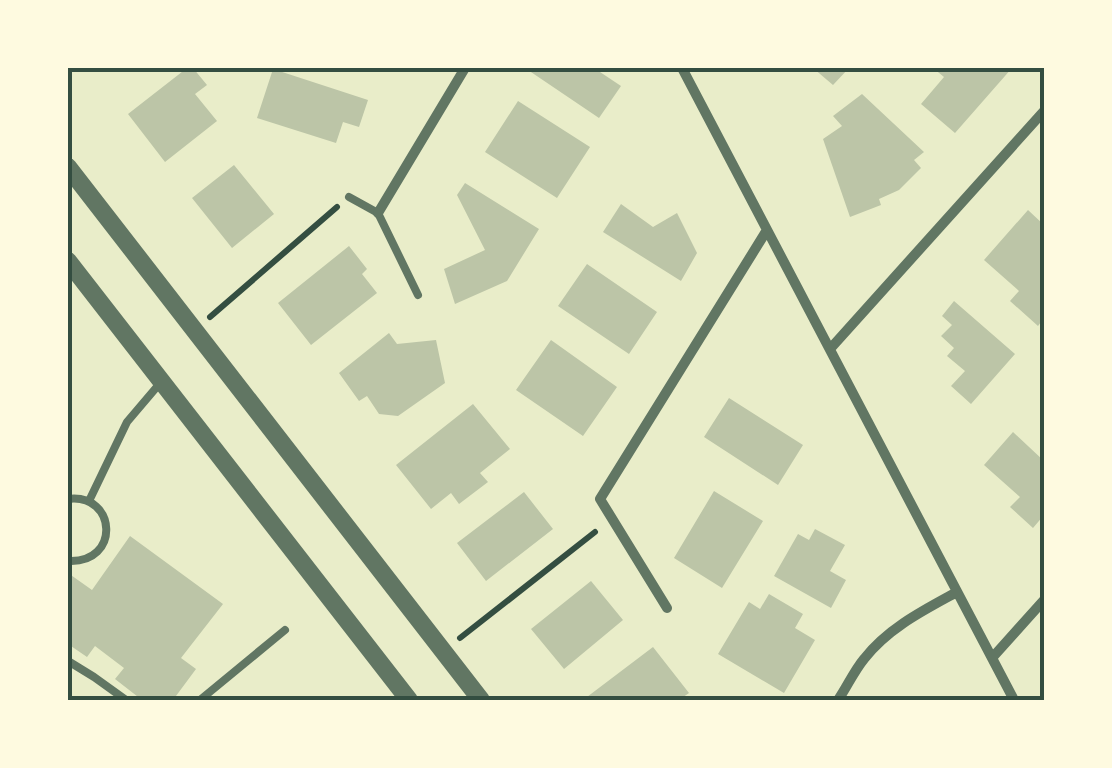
<svg xmlns="http://www.w3.org/2000/svg" width="1112" height="768" font-family="'DM Sans',sans-serif">
<rect width="100%" height="100%" fill="#e9edc9"/>
<path fill="#bcc5a7" d="M 187,68 L 193,68 L 207,85 L 195,94 L 217,121 L 165,162 L 128,114 Z
M 525,68 L 594,68 L 621,86 L 599,118 Z
M 813,68 L 849,68 L 833,85 Z
M 933,68 L 1012,68 L 955,133 L 921,104 L 944,77 Z
M 273,69 L 368,100 L 359,127 L 343,122 L 336,143 L 257,118 Z
M 862,94 L 924,152 L 914,160 L 921,168 L 899,190 L 879,199 L 881,205 L 850,217 L 823,139 L 842,126 L 833,116 Z
M 518,101 L 590,147 L 557,198 L 485,152 Z
M 234,165 L 274,214 L 232,248 L 192,198 Z
M 465,183 L 539,229 L 507,281 L 455,304 L 444,269 L 485,250 L 457,195 Z
M 621,204 L 653,227 L 677,213 L 697,253 L 681,281 L 603,232 Z
M 1028,210 L 1044,225 L 1044,318 L 1038,326 L 1010,301 L 1019,291 L 984,260 Z
M 349,246 L 367,269 L 362,274 L 377,293 L 311,345 L 278,303 Z
M 587,264 L 657,312 L 629,354 L 558,306 Z
M 954,301 L 1015,354 L 971,404 L 951,386 L 965,371 L 947,356 L 954,348 L 941,336 L 952,325 L 942,316 Z
M 389,333 L 397,344 L 436,340 L 445,383 L 398,416 L 379,414 L 367,396 L 359,401 L 339,373 Z
M 551,340 L 617,387 L 583,436 L 516,390 Z
M 729,398 L 803,445 L 778,485 L 704,437 Z
M 473,404 L 510,449 L 480,473 L 488,482 L 459,504 L 451,493 L 431,509 L 396,465 Z
M 1013,432 L 1044,461 L 1044,515 L 1033,528 L 1010,507 L 1020,497 L 984,465 Z
M 714,491 L 763,521 L 722,588 L 674,558 Z
M 524,492 L 553,529 L 486,581 L 457,543 Z
M 815,529 L 845,545 L 830,571 L 846,580 L 831,608 L 774,576 L 798,534 L 809,540 Z
M 130,536 L 223,604 L 181,658 L 196,669 L 173,700 L 142,700 L 115,679 L 124,668 L 95,646 L 87,657 L 68,644 L 68,573 L 92,590 Z
M 591,581 L 623,620 L 564,669 L 531,629 Z
M 769,594 L 803,614 L 795,628 L 815,640 L 784,693 L 718,654 L 749,602 L 760,609 Z
M 653,647 L 689,693 L 679,700 L 583,700 Z"/>
<g fill="none" stroke-linecap="round" stroke-linejoin="round">
<path stroke="#344e41" stroke-width="6" d="M 210,317 L 337,207
M 460,638 L 595,532"/>
<path stroke="#617663" stroke-width="8" d="M 349,197 L 378,213 L 418,295
M 68,499 C 117,493 121,564 68,561
M 89,501 L 127,422 L 161,382
M 68,661 L 94,677 L 126,700
M 200,700 L 285,630"/>
<path stroke="#617663" stroke-width="10" d="M 682,68 L 1014,700
M 378,213 L 465,68
M 830,349 L 1044,111
M 667,608 L 600,499 L 767,230
M 992,658 L 1044,600
M 838,700 C 847,687 854,671 864,659 C 888,628 924,610 957,592"/>
<path stroke="#617663" stroke-width="18" d="M 68,167 L 481,700
M 68,261 L 409,700"/>
</g>
<rect width="1112" height="768" fill="none" stroke="#fefae0" stroke-width="140"/>
<rect x="70" y="70" width="972" height="628" fill="none" stroke="#344e41" stroke-width="4"/>
</svg>
